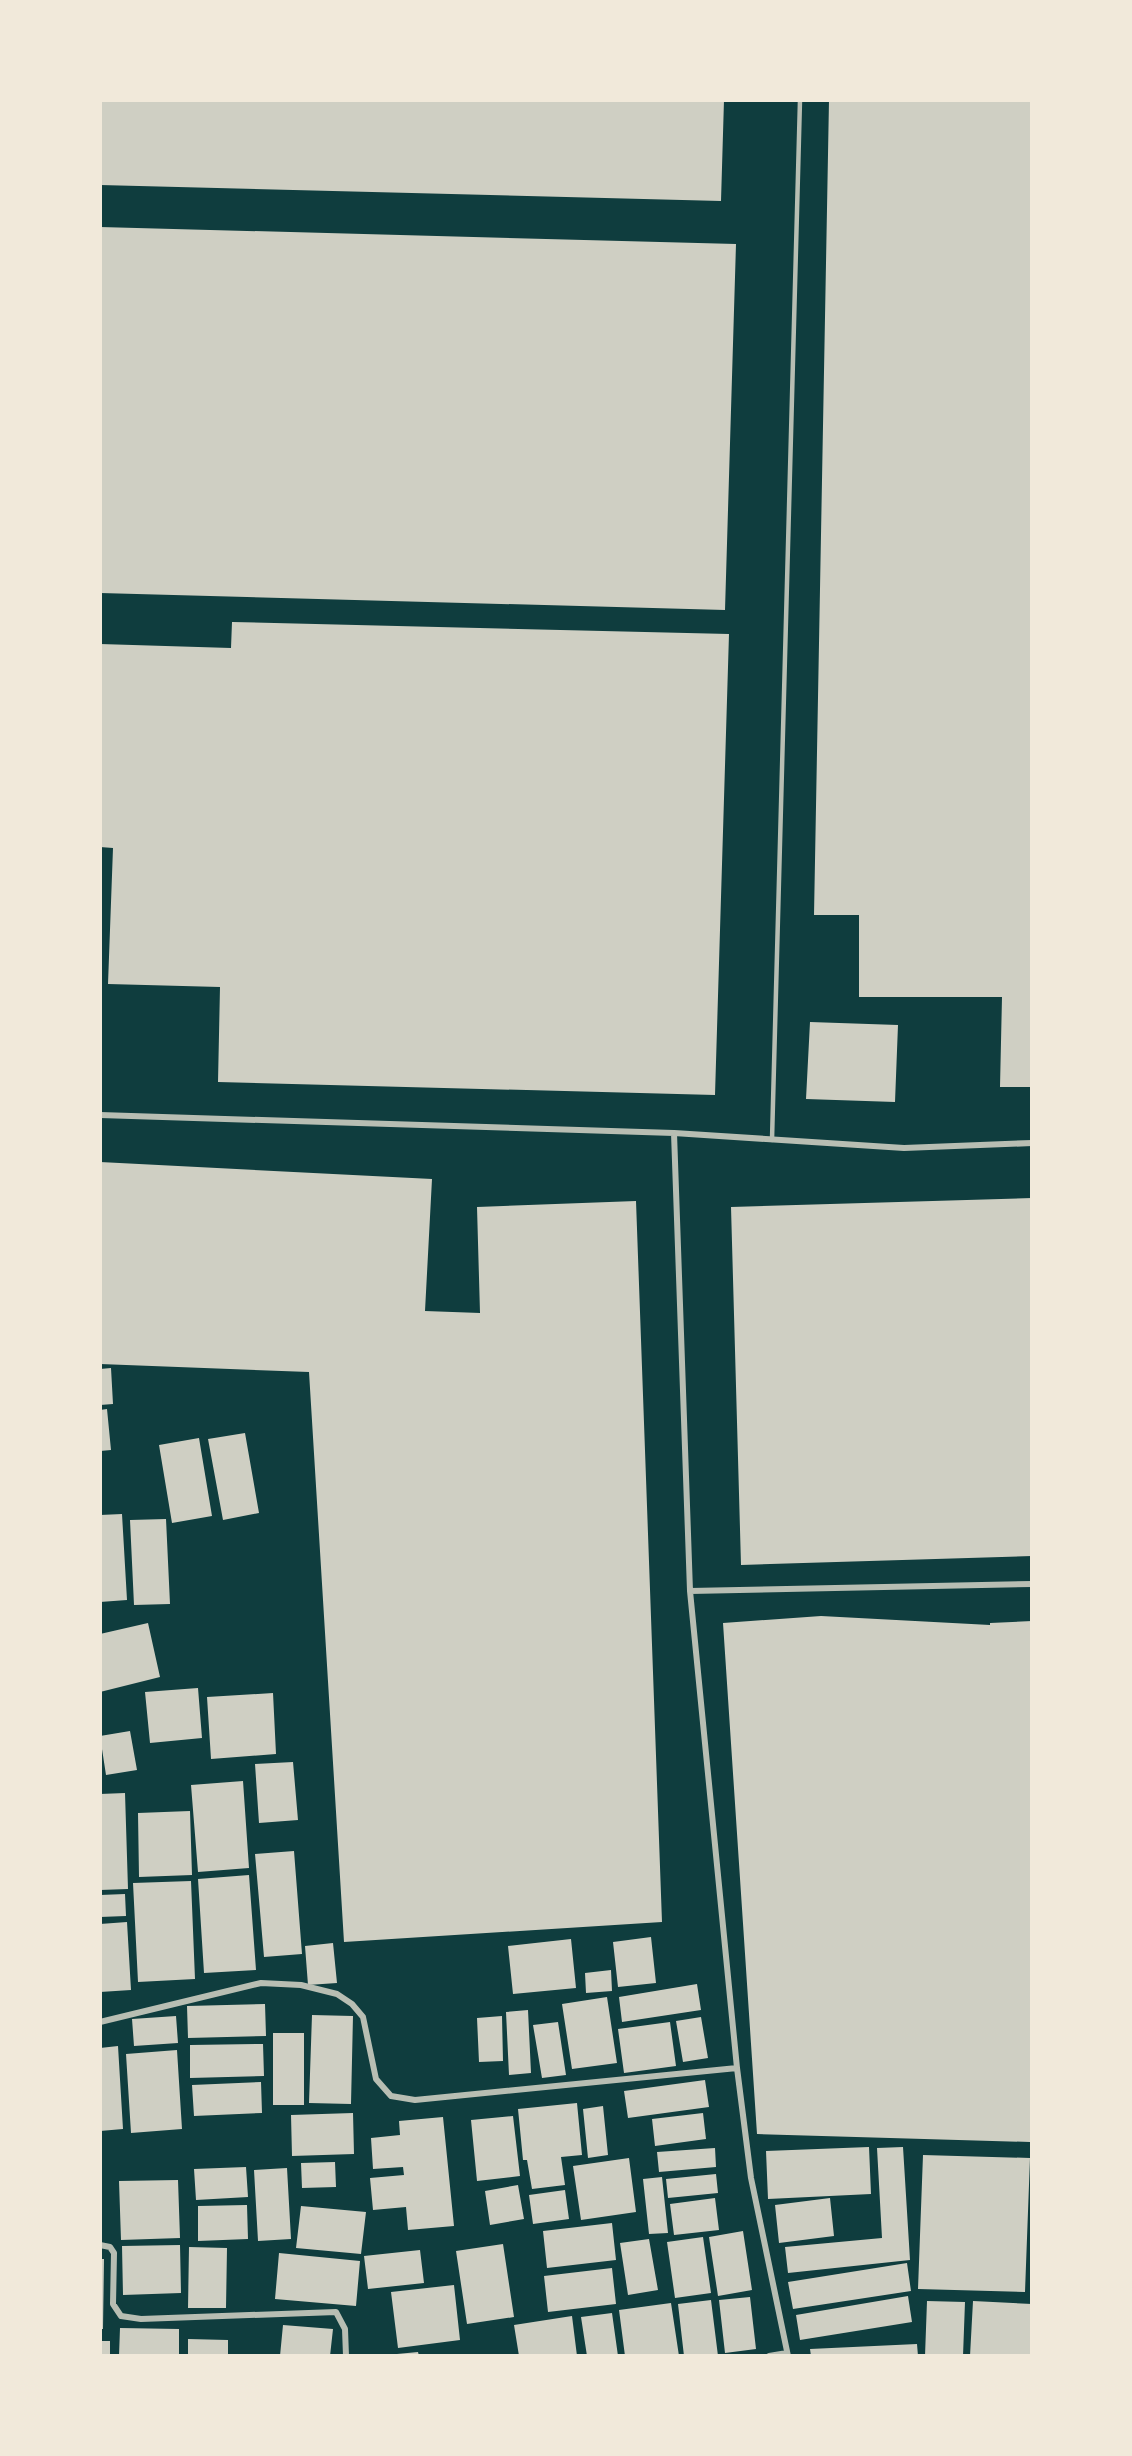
<svg xmlns="http://www.w3.org/2000/svg" width="1132" height="2456" font-family="Mulish,sans-serif">
<rect width="100%" height="100%" fill="#0f3d3e"/>
<path fill="#cfcfc3" d="M 100,100 L 724,100 L 721,201 L 100,185 Z
M 829,100 L 1032,100 L 1032,1087 L 1000,1087 L 1002,997 L 859,997 L 859,915 L 814,915 Z
M 100,227 L 736,244 L 725,610 L 100,593 Z
M 232,622 L 729,634 L 715,1095 L 218,1082 L 220,987 L 108,984 L 113,848 L 100,847 L 100,644 L 231,648 Z
M 810,1022 L 898,1025 L 895,1102 L 806,1099 Z
M 100,1162 L 432,1179 L 425,1311 L 480,1313 L 477,1207 L 636,1201 L 662,1922 L 344,1942 L 309,1372 L 100,1364 Z
M 1032,1198 L 1032,1556 L 741,1565 L 731,1207 Z
M 111,1368 L 113,1404 L 100,1405 L 100,1369 Z
M 107,1409 L 111,1450 L 100,1451 L 100,1410 Z
M 245,1433 L 259,1513 L 223,1520 L 208,1439 Z
M 199,1438 L 212,1516 L 172,1523 L 159,1445 Z
M 122,1514 L 127,1600 L 100,1602 L 100,1515 Z
M 166,1519 L 170,1604 L 134,1605 L 130,1520 Z
M 821,1616 L 990,1625 L 990,1623 L 1032,1621 L 1030,2142 L 757,2134 L 723,1623 Z
M 148,1623 L 160,1677 L 100,1692 L 100,1634 Z
M 198,1688 L 202,1738 L 150,1743 L 145,1692 Z
M 273,1693 L 276,1754 L 211,1759 L 207,1697 Z
M 130,1731 L 137,1770 L 106,1775 L 100,1736 Z
M 293,1762 L 298,1820 L 259,1823 L 255,1764 Z
M 243,1781 L 249,1868 L 198,1872 L 191,1785 Z
M 125,1793 L 128,1889 L 100,1890 L 100,1794 Z
M 190,1811 L 192,1875 L 139,1877 L 138,1813 Z
M 294,1851 L 302,1954 L 264,1957 L 255,1854 Z
M 249,1875 L 256,1970 L 204,1973 L 198,1879 Z
M 191,1881 L 195,1979 L 138,1982 L 133,1883 Z
M 125,1894 L 126,1916 L 100,1917 L 100,1895 Z
M 127,1922 L 131,1990 L 100,1992 L 100,1924 Z
M 651,1937 L 656,1983 L 618,1987 L 613,1942 Z
M 571,1939 L 576,1988 L 513,1994 L 508,1946 Z
M 333,1943 L 337,1983 L 308,1985 L 305,1946 Z
M 611,1970 L 612,1991 L 586,1993 L 585,1973 Z
M 697,1984 L 701,2010 L 622,2022 L 619,1997 Z
M 607,1997 L 617,2063 L 572,2069 L 562,2004 Z
M 265,2004 L 266,2036 L 188,2038 L 187,2006 Z
M 528,2010 L 531,2073 L 509,2075 L 506,2012 Z
M 312,2015 L 353,2016 L 351,2104 L 309,2103 Z
M 176,2016 L 178,2043 L 134,2046 L 132,2019 Z
M 502,2016 L 503,2061 L 479,2062 L 477,2018 Z
M 701,2017 L 708,2058 L 683,2062 L 676,2021 Z
M 558,2022 L 566,2075 L 542,2078 L 533,2025 Z
M 670,2022 L 676,2066 L 624,2073 L 618,2029 Z
M 273,2033 L 304,2033 L 304,2105 L 273,2105 Z
M 263,2044 L 264,2076 L 190,2078 L 190,2045 Z
M 118,2046 L 123,2129 L 100,2131 L 100,2048 Z
M 177,2050 L 182,2129 L 131,2133 L 126,2054 Z
M 705,2080 L 709,2107 L 628,2118 L 624,2091 Z
M 261,2082 L 262,2113 L 194,2116 L 192,2085 Z
M 577,2103 L 582,2155 L 561,2157 L 565,2185 L 532,2189 L 527,2160 L 523,2160 L 518,2109 Z
M 603,2106 L 608,2155 L 588,2158 L 583,2109 Z
M 353,2113 L 354,2154 L 292,2156 L 291,2115 Z
M 703,2113 L 706,2139 L 655,2146 L 652,2119 Z
M 513,2116 L 520,2176 L 477,2181 L 471,2120 Z
M 443,2117 L 454,2226 L 408,2230 L 406,2207 L 373,2210 L 370,2178 L 404,2175 L 403,2167 L 373,2169 L 371,2138 L 400,2135 L 399,2121 Z
M 869,2147 L 871,2194 L 768,2199 L 766,2151 Z
M 903,2147 L 910,2260 L 788,2273 L 785,2247 L 882,2238 L 877,2148 Z
M 715,2148 L 716,2167 L 659,2172 L 657,2152 Z
M 923,2155 L 1030,2158 L 1025,2292 L 918,2289 Z
M 629,2158 L 636,2212 L 581,2220 L 573,2166 Z
M 335,2162 L 336,2187 L 302,2188 L 301,2163 Z
M 246,2167 L 248,2197 L 196,2200 L 194,2169 Z
M 287,2168 L 291,2239 L 258,2241 L 254,2170 Z
M 716,2174 L 718,2193 L 668,2198 L 666,2179 Z
M 662,2177 L 668,2233 L 649,2234 L 643,2179 Z
M 178,2180 L 180,2238 L 121,2240 L 119,2181 Z
M 518,2185 L 524,2219 L 490,2225 L 485,2191 Z
M 565,2190 L 569,2219 L 533,2224 L 529,2195 Z
M 715,2198 L 719,2230 L 674,2235 L 670,2204 Z
M 830,2198 L 834,2236 L 779,2243 L 775,2205 Z
M 247,2205 L 248,2239 L 198,2241 L 198,2206 Z
M 301,2206 L 366,2212 L 361,2254 L 296,2248 Z
M 612,2223 L 616,2260 L 547,2268 L 543,2231 Z
M 743,2231 L 752,2290 L 718,2296 L 709,2237 Z
M 703,2237 L 711,2293 L 675,2298 L 667,2242 Z
M 649,2239 L 658,2290 L 628,2295 L 620,2243 Z
M 503,2244 L 514,2317 L 467,2324 L 456,2251 Z
M 180,2245 L 181,2293 L 123,2295 L 122,2246 Z
M 189,2247 L 227,2248 L 226,2308 L 188,2308 Z
M 420,2250 L 424,2283 L 368,2289 L 364,2256 Z
M 279,2253 L 360,2261 L 356,2306 L 275,2299 Z
M 100,2259 L 104,2259 L 103,2329 L 100,2329 Z
M 907,2263 L 911,2291 L 793,2309 L 788,2282 Z
M 612,2268 L 616,2304 L 548,2312 L 544,2276 Z
M 454,2285 L 460,2340 L 398,2348 L 391,2292 Z
M 908,2296 L 912,2322 L 800,2340 L 796,2315 Z
M 750,2297 L 756,2349 L 725,2353 L 719,2300 Z
M 711,2300 L 718,2356 L 684,2356 L 678,2304 Z
M 927,2301 L 965,2302 L 963,2356 L 925,2356 Z
M 973,2301 L 1032,2304 L 1032,2356 L 970,2356 Z
M 671,2303 L 679,2356 L 625,2356 L 619,2310 Z
M 612,2313 L 618,2356 L 587,2356 L 581,2317 Z
M 572,2316 L 577,2356 L 519,2356 L 514,2325 Z
M 283,2325 L 333,2329 L 330,2356 L 280,2356 Z
M 120,2328 L 179,2329 L 179,2356 L 119,2356 Z
M 188,2339 L 228,2340 L 228,2356 L 188,2356 Z
M 100,2341 L 110,2341 L 110,2356 L 100,2356 Z
M 917,2344 L 918,2356 L 811,2356 L 810,2349 Z
M 418,2352 L 419,2356 L 397,2356 L 397,2354 Z"/>
<g fill="none" stroke-linecap="round" stroke-linejoin="round">
<path stroke="#b8beb3" stroke-width="4.5" d="M 772,1140 L 800,100"/>
<path stroke="#b8beb3" stroke-width="6" d="M 100,1115 L 674,1133 L 904,1148 L 1032,1143
M 674,1133 L 690,1591 L 737,2068 L 751,2178 L 788,2356
M 690,1591 L 1032,1584
M 100,2022 L 261,1983 L 301,1985 L 337,1994 L 352,2004 L 363,2017 L 376,2079 L 391,2096 L 415,2100 L 737,2068
M 100,2245 L 110,2247 L 114,2253 L 113,2304 L 121,2316 L 141,2319 L 336,2312 L 345,2329 L 346,2356
M 769,2356 L 787,2353"/>
</g>
<rect width="1132" height="2456" fill="none" stroke="#f1e9da" stroke-width="204"/>
</svg>
